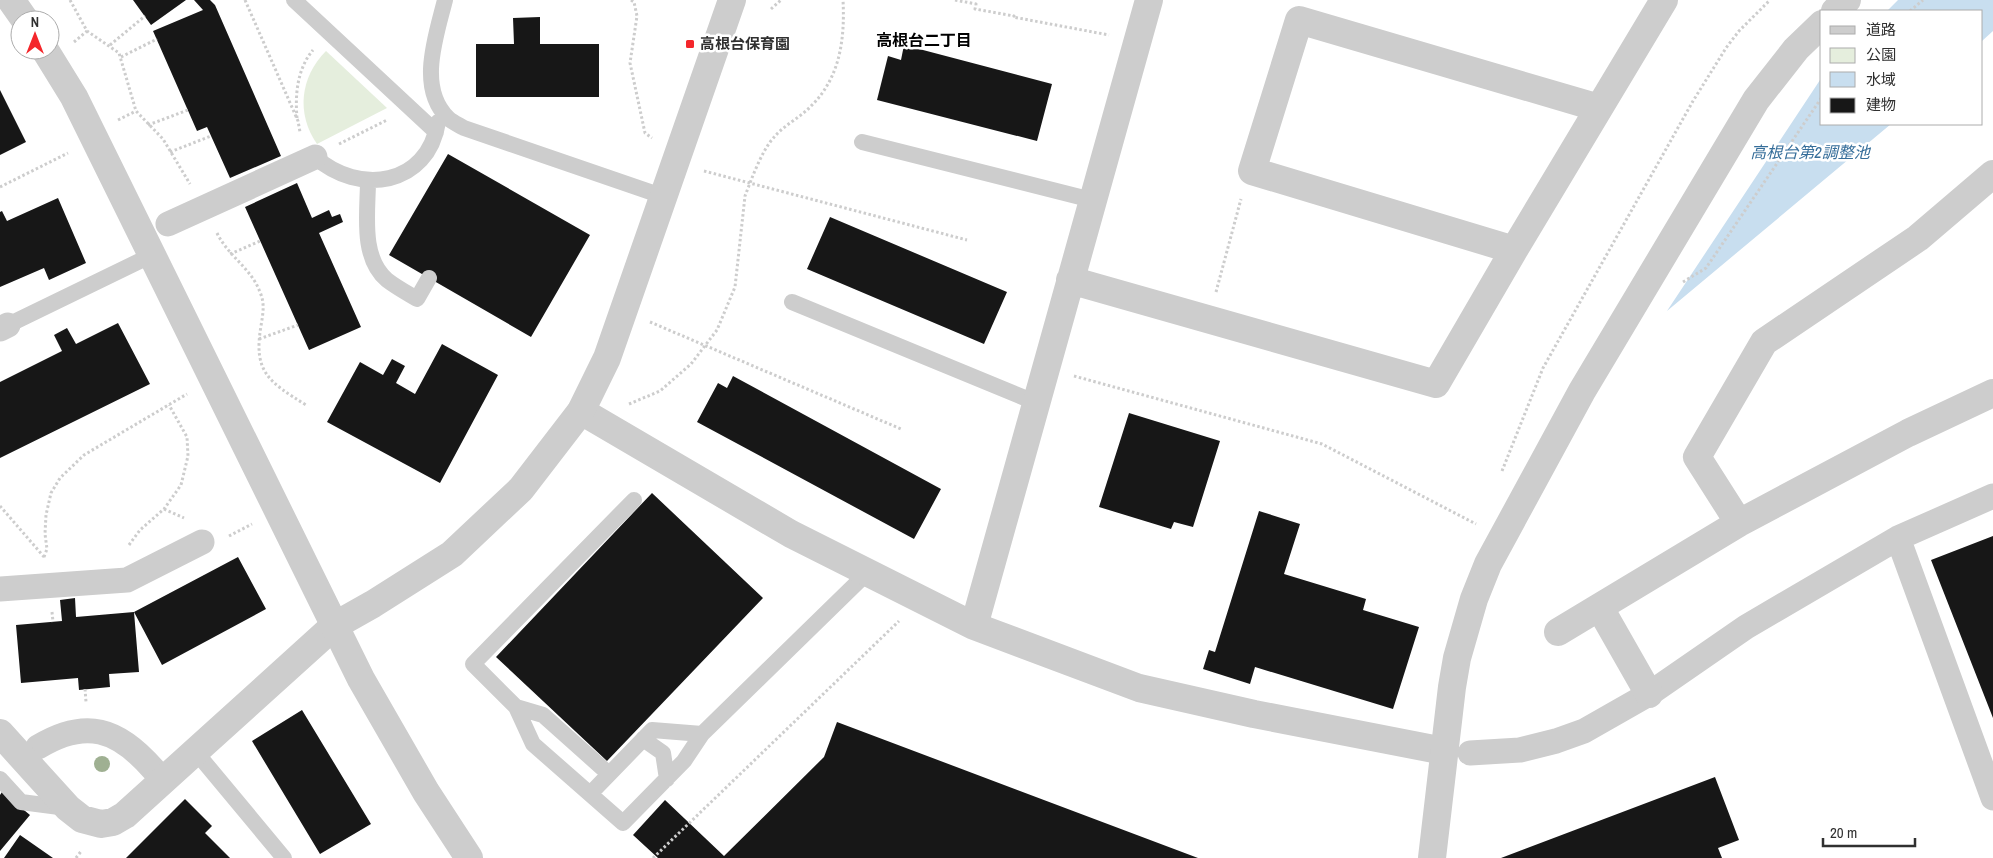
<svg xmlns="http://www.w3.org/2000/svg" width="1993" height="858" font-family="'Archivo Narrow','Noto Sans JP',sans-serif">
<rect width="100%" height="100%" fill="#fff"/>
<path fill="#e5eedd" d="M 326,51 L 387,108 L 317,144 C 296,114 300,77 326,51 Z"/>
<path fill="#c8deef" d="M 1898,0 L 1993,0 L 1993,31 L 1982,41 L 1982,11 L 1887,11 Z
M 1822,77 L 1822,124 L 1891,124 L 1667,311 Z"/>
<path fill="#171717" d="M 133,0 L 186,0 L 151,25 Z
M 194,0 L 210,0 L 215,5 L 281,156 L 230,178 L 207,127 L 197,131 L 153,31 L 203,10 Z
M 540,17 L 540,44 L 599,44 L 599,97 L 476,97 L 476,44 L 514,44 L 513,18 Z
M 904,45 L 1052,84 L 1037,141 L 877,100 L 888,56 L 901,60 Z
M 0,90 L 26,142 L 0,155 Z
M 448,154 L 590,235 L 531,337 L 389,255 Z
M 297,183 L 312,218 L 329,210 L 332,217 L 340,214 L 343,222 L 319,233 L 361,327 L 309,350 L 245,207 Z
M 58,198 L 86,263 L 49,280 L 44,268 L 0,287 L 0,212 L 2,211 L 7,221 Z
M 830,217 L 1007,292 L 984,344 L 807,269 Z
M 118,323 L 150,384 L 0,458 L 0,382 L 62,351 L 54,335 L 67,328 L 76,344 Z
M 442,344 L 498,375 L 440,483 L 327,422 L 360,362 L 383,375 L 392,359 L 405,366 L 396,383 L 415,394 Z
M 733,376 L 941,489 L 914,539 L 697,422 L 718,383 L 727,388 Z
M 1129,413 L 1220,441 L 1193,527 L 1174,522 L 1171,529 L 1099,507 Z
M 652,493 L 763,598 L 607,761 L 496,657 Z
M 1259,511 L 1300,524 L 1284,574 L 1366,599 L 1363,610 L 1419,627 L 1393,709 L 1255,667 L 1250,684 L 1203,669 L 1209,650 L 1215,652 Z
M 1993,536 L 1993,718 L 1931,560 Z
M 238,557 L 266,609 L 162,665 L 134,612 Z
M 75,598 L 76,617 L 134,612 L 139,672 L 109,674 L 110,687 L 79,690 L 78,678 L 21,683 L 16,625 L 62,621 L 60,600 Z
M 302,710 L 371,824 L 320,854 L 252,741 Z
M 837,722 L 1198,858 L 658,858 L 633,835 L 665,800 L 724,856 L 824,757 Z
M 1715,777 L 1739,840 L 1718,848 L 1722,858 L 1501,858 Z
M 2,792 L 30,815 L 0,851 L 0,795 Z
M 185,799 L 212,826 L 205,833 L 230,858 L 126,858 Z
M 20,835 L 53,858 L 4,858 Z"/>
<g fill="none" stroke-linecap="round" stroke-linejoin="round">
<path stroke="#cdcdcd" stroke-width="3" stroke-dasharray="2.5 2.5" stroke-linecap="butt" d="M 70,0 L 87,31 L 119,53 L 136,111 L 163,139 L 190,184
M 245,0 L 298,121 L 300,132
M 631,0 L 634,2 L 637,16 L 630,63 L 645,133 L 652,138
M 955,0 L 976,4 L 975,9 L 1014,16 L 1013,17 L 1109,35
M 771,9 L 781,0
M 1910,11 L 1923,0
M 74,42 L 87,31
M 110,45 L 145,16
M 121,57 L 157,39
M 297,118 C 295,95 297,69 313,50
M 118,120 L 136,111
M 148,125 L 188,110
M 339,144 L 387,120
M 170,152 L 211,136
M 704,171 L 967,240
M 0,187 L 68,153
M 217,233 C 228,256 251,268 260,292 C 265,304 263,313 261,326 C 253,372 269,382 306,405
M 230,254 L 260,241
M 1683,282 L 1706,268 L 1822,97
M 1216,292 L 1241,199
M 650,322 L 901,429
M 259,339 L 298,325
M 1074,376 L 1322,444 L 1476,524
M 629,404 L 660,391 L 691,364 L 717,330 L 735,287 L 745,196 C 752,178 762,149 776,135 C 786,124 801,117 811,106 C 840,78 845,39 843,0
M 1502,471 L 1543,368 L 1693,101 L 1726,48 L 1739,31 L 1770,0
M 0,506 L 45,558
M 164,509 L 184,518
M 229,536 L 252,524
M 129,545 L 140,530 L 164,509 L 181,485 L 188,456 L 187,437 L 169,405
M 44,557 L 47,549 L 45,534 L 46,515 L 51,493 L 60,478 L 84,455 L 187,394
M 52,612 L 53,622
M 85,689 L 86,702
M 76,858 L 82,850
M 653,858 L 899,621"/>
<path stroke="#cdcdcd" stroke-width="16" d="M 294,0 L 436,132
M 445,0 C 436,36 417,88 448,118 C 452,122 459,125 464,128 L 662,196
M 862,142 L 1092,200
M 315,157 C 359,196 428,186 438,122
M 368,180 C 368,212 360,257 387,280 C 396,287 407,293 417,299 L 429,278
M 792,302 L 1037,403
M 8,325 L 152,255
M 634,500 L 473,664 L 516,707 L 533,744 L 623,823 L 684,761 L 702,734 L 867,573
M 516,707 L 543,715 L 609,774
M 643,739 L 663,753 L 667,779
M 195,751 L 284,858
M 0,779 L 21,802 L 67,808
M 590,794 L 652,730 L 702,734"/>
<path stroke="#cdcdcd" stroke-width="25" d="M 168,224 L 315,157
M 0,329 L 8,325
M 1898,538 L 1993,798
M 0,589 L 127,580 L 202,542
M 38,747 C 86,718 118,729 153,769
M 1470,753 L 1520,750 L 1556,741 L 1584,731 L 1649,694 L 1746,627 L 1898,538 L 1993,496"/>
<path stroke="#cdcdcd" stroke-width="28" d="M 1514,250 L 1252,171 L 1299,20 L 1599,108
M 1070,280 L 1436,384 L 1514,250 L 1664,0
M 581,411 L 791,534 L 974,626 L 1139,688 L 1254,714 L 1444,751
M 1739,523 L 1697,457 L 1764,342 L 1918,238 L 1993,174
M 1600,608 L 1649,694
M 974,626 L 1149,0
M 1558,632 L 1739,523 L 1908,433 L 1993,393
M 0,733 L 68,808 L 82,819 L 101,824 L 113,822 L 125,815 L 334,626"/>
<path stroke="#cdcdcd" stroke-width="28" d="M 11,0 L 25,20
M 1835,11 L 1847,0
M 45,50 L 74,97 L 361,679 L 426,792 L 469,858
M 334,626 L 373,604 L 452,554 L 521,489 L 581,411 L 607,358 L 732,0
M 1432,858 L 1452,687 L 1457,658 L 1474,599 L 1488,564 L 1582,391 L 1756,100 L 1796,49 L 1822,24"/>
</g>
<circle fill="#9fb092" cx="102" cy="764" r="8"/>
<rect fill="#f4262b" stroke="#fff" stroke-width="2" x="685" y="39" width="10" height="10" rx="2.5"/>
<g text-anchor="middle" stroke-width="5" stroke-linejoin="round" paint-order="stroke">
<g font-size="15" font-weight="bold" fill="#303030" stroke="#fff" text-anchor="start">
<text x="700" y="49">高根台保育園</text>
</g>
<g font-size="16" font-weight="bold" fill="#000" stroke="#fff">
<text x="924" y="46">高根台二丁目</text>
</g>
<g font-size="16" font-style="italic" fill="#366e9a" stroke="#fff">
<text x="1810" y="158">高根台第2調整池</text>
</g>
</g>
<rect x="1820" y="10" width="162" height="115" fill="#ffffff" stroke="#acacac"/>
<rect x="1830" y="26" width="25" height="8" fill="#cdcdcd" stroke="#acacac"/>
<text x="1866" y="35" font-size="15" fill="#303030">道路</text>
<rect x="1830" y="48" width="25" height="15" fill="#e5eedd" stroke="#acacac"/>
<text x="1866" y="60" font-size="15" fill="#303030">公園</text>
<rect x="1830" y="72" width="25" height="15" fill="#c8deef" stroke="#acacac"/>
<text x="1866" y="85" font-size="15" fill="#303030">水域</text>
<rect x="1830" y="98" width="25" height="15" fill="#171717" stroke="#acacac"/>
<text x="1866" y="110" font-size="15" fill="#303030">建物</text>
<g transform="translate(35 35)"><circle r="24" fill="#ffffff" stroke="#acacac"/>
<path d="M0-4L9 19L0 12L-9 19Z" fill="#f4262b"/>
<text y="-8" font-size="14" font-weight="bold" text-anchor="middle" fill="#303030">N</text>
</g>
<path d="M1823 838v8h92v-8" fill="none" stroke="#303030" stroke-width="2.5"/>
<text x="1830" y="838" font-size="15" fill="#303030" stroke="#ffffff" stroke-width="4" paint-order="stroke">20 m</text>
</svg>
